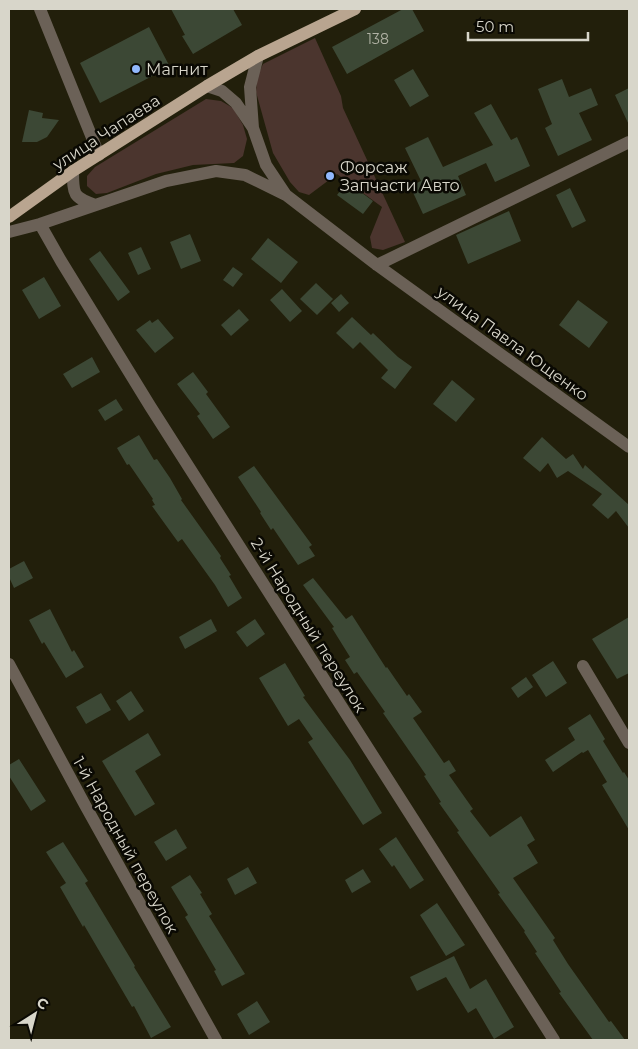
<svg xmlns="http://www.w3.org/2000/svg" width="638" height="1049" font-family="Montserrat,sans-serif">
<rect width="100%" height="100%" fill="#221f0b"/>
<path fill="#4b352e" d="M 315,38 L 341,96 L 343,108 L 405,242 L 383,250 L 372,248 L 370,237 L 382,207 L 337,174 L 309,195 L 299,192 L 290,182 L 273,153 L 256,92 L 257,77 L 263,64 Z
M 206,99 L 221,101 L 233,108 L 243,125 L 247,139 L 243,156 L 234,163 L 193,165 L 156,174 L 107,193 L 96,194 L 87,186 L 87,176 L 95,167 Z"/>
<path fill="#3c4835" d="M 171,9 L 233,9 L 242,25 L 193,54 L 182,36 L 185,35 Z
M 403,9 L 412,9 L 424,31 L 347,74 L 332,47 Z
M 149,27 L 170,67 L 100,103 L 80,63 Z
M 413,69 L 429,96 L 410,107 L 394,80 Z
M 562,79 L 569,97 L 591,88 L 598,105 L 579,113 L 592,140 L 558,156 L 545,128 L 552,124 L 538,89 Z
M 629,88 L 629,125 L 615,95 Z
M 491,104 L 511,140 L 517,137 L 530,166 L 495,182 L 486,163 L 458,176 L 466,195 L 423,214 L 410,186 L 421,181 L 405,148 L 428,137 L 443,167 L 493,145 L 474,113 Z
M 29,110 L 43,113 L 42,118 L 59,120 L 47,137 L 37,142 L 22,142 Z
M 347,182 L 373,201 L 363,214 L 337,195 Z
M 570,188 L 586,221 L 572,228 L 556,195 Z
M 509,211 L 521,241 L 468,264 L 456,235 Z
M 190,234 L 201,261 L 181,269 L 170,242 Z
M 268,238 L 298,262 L 281,283 L 251,259 Z
M 141,247 L 151,269 L 138,275 L 128,253 Z
M 100,251 L 130,292 L 118,301 L 89,259 Z
M 233,267 L 243,274 L 233,287 L 223,280 Z
M 44,277 L 61,306 L 39,319 L 22,290 Z
M 316,283 L 333,299 L 317,315 L 300,299 Z
M 282,289 L 302,311 L 290,322 L 270,300 Z
M 341,294 L 349,303 L 339,312 L 331,303 Z
M 578,300 L 608,322 L 589,348 L 559,325 Z
M 239,309 L 249,320 L 231,336 L 221,325 Z
M 352,317 L 371,335 L 373,333 L 398,357 L 412,367 L 395,389 L 381,378 L 388,370 L 360,342 L 353,349 L 336,333 Z
M 158,319 L 174,338 L 155,353 L 136,330 L 150,320 L 152,323 Z
M 92,357 L 100,372 L 72,388 L 63,374 Z
M 193,372 L 208,392 L 206,394 L 230,427 L 213,439 L 197,416 L 200,414 L 177,384 Z
M 452,380 L 475,399 L 456,422 L 433,404 Z
M 116,399 L 123,410 L 105,421 L 98,410 Z
M 139,435 L 154,460 L 157,459 L 170,478 L 182,499 L 181,500 L 221,556 L 220,558 L 231,575 L 229,576 L 242,598 L 228,607 L 215,585 L 182,539 L 178,542 L 152,506 L 155,505 L 152,500 L 153,499 L 129,464 L 127,465 L 117,448 Z
M 542,437 L 566,459 L 573,454 L 583,469 L 585,465 L 629,505 L 629,528 L 616,511 L 608,519 L 592,505 L 602,494 L 568,471 L 557,478 L 548,463 L 540,472 L 523,458 Z
M 254,466 L 312,545 L 309,547 L 315,556 L 298,565 L 273,528 L 271,530 L 260,513 L 261,512 L 238,477 Z
M 24,561 L 33,578 L 14,588 L 9,577 L 9,569 Z
M 313,578 L 346,619 L 352,615 L 386,668 L 387,667 L 407,696 L 409,694 L 422,712 L 413,718 L 444,763 L 449,760 L 456,771 L 449,775 L 473,809 L 470,811 L 490,837 L 521,816 L 535,840 L 527,845 L 538,863 L 513,878 L 555,938 L 553,940 L 568,964 L 609,1022 L 611,1021 L 625,1040 L 593,1040 L 559,993 L 561,992 L 535,953 L 537,952 L 524,932 L 525,931 L 498,894 L 500,893 L 457,832 L 459,831 L 439,803 L 441,802 L 424,776 L 426,775 L 383,713 L 385,712 L 357,672 L 354,674 L 345,660 L 350,657 L 332,628 L 334,627 L 303,585 Z
M 50,609 L 72,652 L 74,650 L 84,667 L 66,678 L 44,642 L 42,644 L 29,620 Z
M 629,617 L 629,673 L 617,679 L 592,639 Z
M 211,619 L 217,631 L 185,649 L 179,637 Z
M 255,619 L 265,634 L 247,647 L 236,632 Z
M 553,661 L 567,683 L 546,697 L 532,675 Z
M 285,663 L 305,696 L 303,697 L 350,760 L 382,813 L 363,825 L 308,742 L 313,739 L 299,719 L 288,726 L 259,678 Z
M 526,677 L 533,687 L 518,698 L 511,688 Z
M 131,691 L 144,711 L 129,721 L 116,701 Z
M 101,693 L 111,710 L 86,724 L 76,707 Z
M 590,714 L 605,739 L 603,741 L 623,773 L 624,772 L 629,780 L 629,830 L 602,785 L 607,782 L 588,750 L 583,753 L 582,752 L 553,772 L 545,760 L 575,740 L 568,728 Z
M 148,733 L 161,755 L 135,771 L 155,804 L 135,816 L 102,761 Z
M 19,759 L 46,801 L 31,811 L 9,776 L 9,765 Z
M 176,829 L 187,848 L 166,861 L 154,842 Z
M 396,837 L 424,880 L 410,889 L 394,865 L 392,867 L 379,849 Z
M 63,842 L 88,881 L 85,883 L 135,966 L 134,967 L 171,1027 L 151,1038 L 134,1006 L 132,1007 L 84,925 L 83,927 L 60,887 L 66,883 L 46,852 Z
M 248,867 L 257,883 L 235,895 L 227,879 Z
M 363,869 L 371,882 L 352,893 L 345,880 Z
M 190,875 L 202,893 L 200,894 L 212,914 L 209,916 L 245,974 L 222,986 L 214,971 L 216,970 L 185,917 L 188,915 L 171,887 Z
M 437,903 L 465,945 L 446,956 L 420,915 Z
M 454,956 L 470,989 L 486,979 L 514,1027 L 494,1039 L 476,1008 L 468,1013 L 446,977 L 417,991 L 410,977 Z
M 257,1001 L 270,1022 L 249,1035 L 237,1014 Z"/>
<g fill="none" stroke-linecap="round" stroke-linejoin="round">
<path stroke="#6b6157" stroke-width="12" d="M 40,9 L 99,155
M 207,86 L 222,91 L 236,103 L 253,128 L 266,165 L 286,195
M 253,128 L 250,87 L 258,56
M 73,171 C 73,195 73,197 95,205
M 40,224 L 61,261 L 150,406 L 554,1040
M 9,232 L 40,224 L 166,181 L 216,171 L 245,175 L 286,195 L 377,265 L 629,447
M 377,265 L 629,142
M 9,664 L 85,805 L 216,1040
M 583,666 L 629,743"/>
<path stroke="#b9a590" stroke-width="12" d="M 9,217 L 73,171 L 207,86 L 258,56 L 355,9"/>
</g>
<g fill="#91b8fd" stroke="#0a0903" stroke-width="2">
<circle cx="136" cy="69" r="5"/>
<circle cx="330" cy="176" r="5"/>
</g>
<g text-anchor="middle" stroke-width="5" stroke-linejoin="round" paint-order="stroke">
<g font-size="14" fill="#b1b2a5">
<text x="378" y="44">138</text>
</g>
<g font-size="16" fill="#d8d6ca" stroke="#0a0903" text-anchor="start">
<text x="146" y="75">Магнит</text>
<text x="340" y="173">Форсаж<tspan x="340" dy="18">Запчасти Авто</tspan></text>
</g>
<g font-size="16" fill="#d8d6ca" stroke="#0a0903">
<text transform="translate(106 132) rotate(-33)" y="6">улица Чапаева</text>
<text transform="translate(513 343) rotate(36)" y="6">улица Павла Ющенко</text>
<text transform="translate(309 625) rotate(58)" y="6">2-й Народный переулок</text>
<text transform="translate(126 845) rotate(61)" y="6">1-й Народный переулок</text>
</g>
</g>
<rect width="638" height="1049" fill="none" stroke="#d8d6ca" stroke-width="20"/>
<g transform="translate(35 1014) rotate(36)" stroke="#0a0903" stroke-width="4" paint-order="stroke">
<path d="M0-4L9 19L0 12L-9 19Z" fill="#d8d6ca"/>
<text y="-8" font-size="14" font-weight="bold" text-anchor="middle" fill="#d8d6ca">С</text>
</g>
<path d="M468 32v8h120v-8" fill="none" stroke="#d8d6ca" stroke-width="2.5"/>
<text x="476" y="32" font-size="15" fill="#d8d6ca" stroke="#0a0903" stroke-width="4" paint-order="stroke">50 m</text>
</svg>
